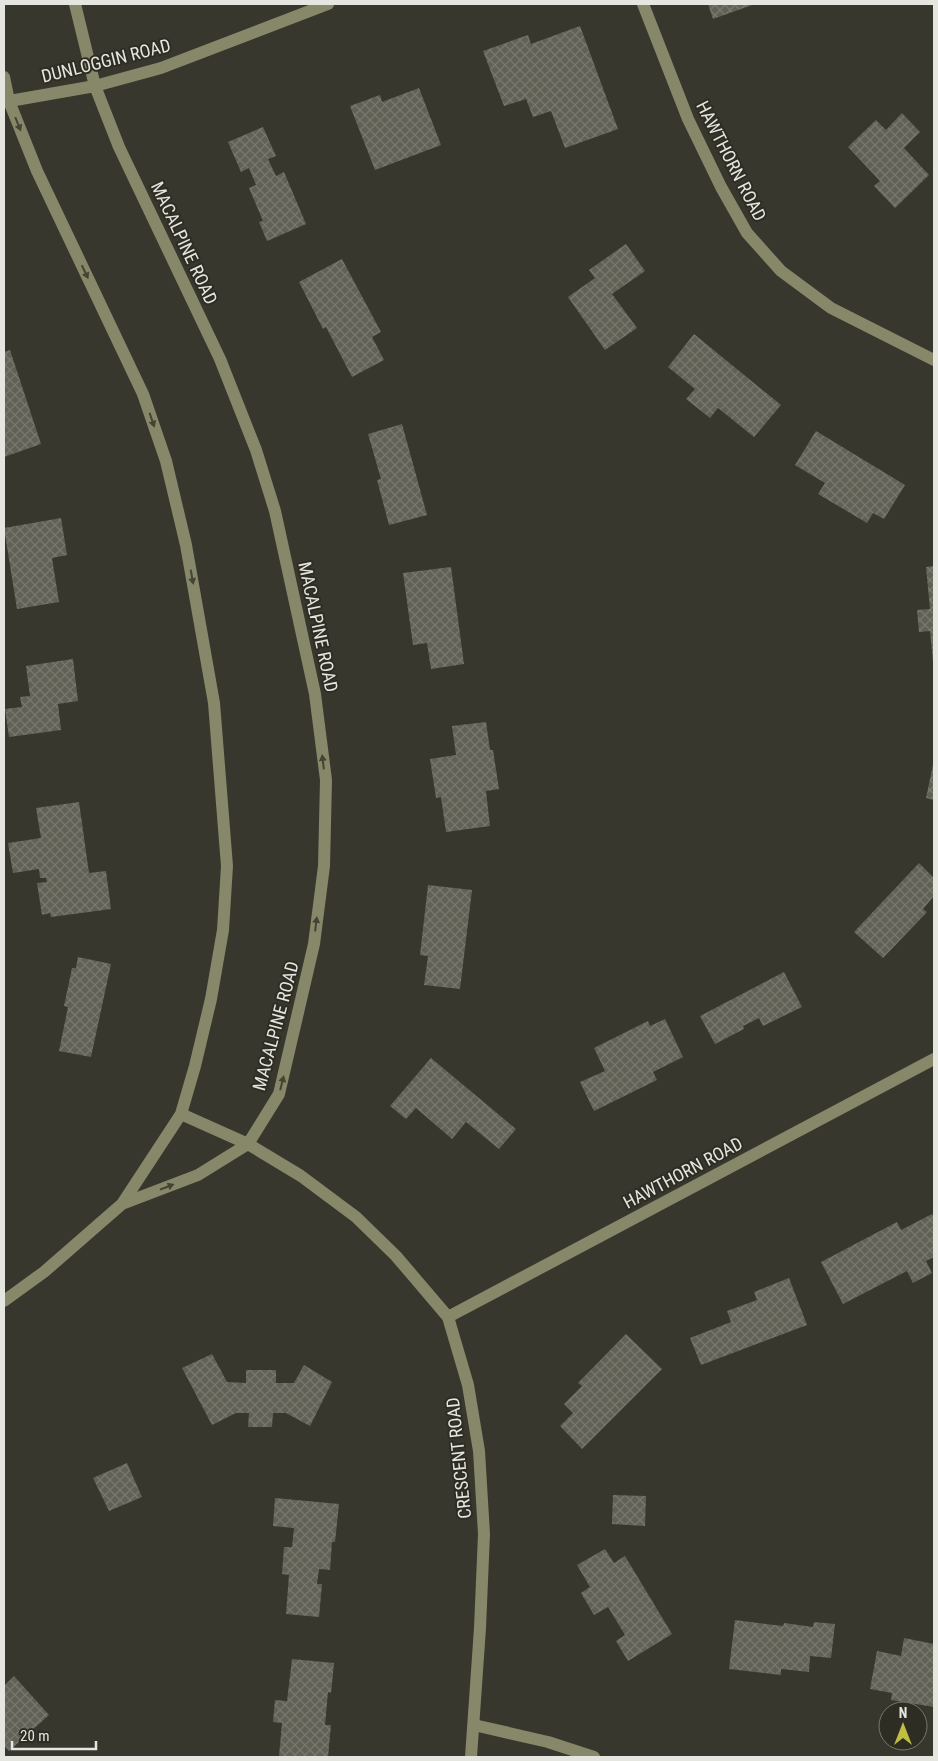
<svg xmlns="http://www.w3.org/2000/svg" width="938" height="1761" font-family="'Roboto Condensed',sans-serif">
<defs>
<pattern id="building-cross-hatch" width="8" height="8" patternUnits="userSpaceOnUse" patternTransform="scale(1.25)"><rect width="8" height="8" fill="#616156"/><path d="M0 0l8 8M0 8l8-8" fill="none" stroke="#78786e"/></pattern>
</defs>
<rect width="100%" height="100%" fill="#37372d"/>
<path fill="url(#building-cross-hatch)" d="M 708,4 L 755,4 L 713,19 Z
M 580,26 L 618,129 L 565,148 L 551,111 L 533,117 L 526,99 L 504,106 L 483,51 L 528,35 L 531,44 Z
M 419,88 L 441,145 L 375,170 L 350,106 L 380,95 L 382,102 Z
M 902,113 L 920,132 L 904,148 L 929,175 L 895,208 L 874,186 L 880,181 L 848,147 L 876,120 L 886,130 Z
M 263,127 L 276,156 L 268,159 L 276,176 L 284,172 L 306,224 L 267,241 L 259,222 L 263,221 L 249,188 L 256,185 L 249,168 L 241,172 L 228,142 Z
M 626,244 L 645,271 L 612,294 L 637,328 L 605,350 L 568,297 L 595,278 L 589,270 Z
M 342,259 L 381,332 L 372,337 L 384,360 L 352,377 L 326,327 L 323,329 L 299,282 Z
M 694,334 L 781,405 L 754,437 L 718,408 L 710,418 L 686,399 L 695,389 L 668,367 Z
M 10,350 L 41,444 L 4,457 L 4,352 Z
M 402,424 L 427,515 L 389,525 L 377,480 L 381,479 L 368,434 Z
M 816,431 L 905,485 L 884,519 L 873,513 L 867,523 L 818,494 L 825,483 L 795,465 Z
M 61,518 L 67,555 L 52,558 L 59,602 L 17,609 L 4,528 Z
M 934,566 L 934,662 L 933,662 L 930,631 L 919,632 L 917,610 L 930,609 L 926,567 Z
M 451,567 L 464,664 L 431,669 L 427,643 L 413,645 L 403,573 Z
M 73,659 L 78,701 L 58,704 L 61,730 L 9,737 L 5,709 L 22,707 L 20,697 L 30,696 L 26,666 Z
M 486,722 L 490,750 L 493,750 L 499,789 L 486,791 L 490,826 L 446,832 L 441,797 L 436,798 L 430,759 L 456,755 L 452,726 Z
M 933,765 L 934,765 L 934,800 L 926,798 Z
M 79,802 L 89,873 L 106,871 L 111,909 L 51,917 L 50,913 L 42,915 L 37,883 L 47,882 L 46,878 L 40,878 L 39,869 L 13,873 L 8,843 L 41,838 L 36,808 Z
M 919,863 L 934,878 L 934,896 L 923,909 L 927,912 L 883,958 L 854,932 Z
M 428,885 L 472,890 L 460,989 L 424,985 L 428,956 L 420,955 Z
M 78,957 L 111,964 L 91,1057 L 59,1051 L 68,1007 L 64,1006 L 72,968 L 76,968 Z
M 784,972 L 802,1007 L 763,1026 L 759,1018 L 743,1026 L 744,1029 L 715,1044 L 700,1016 Z
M 665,1019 L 683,1057 L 653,1072 L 657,1080 L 594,1111 L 580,1082 L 605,1071 L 594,1048 L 648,1021 L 650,1026 Z
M 431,1058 L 516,1129 L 499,1149 L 466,1122 L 452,1139 L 416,1108 L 406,1119 L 390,1106 Z
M 932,1214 L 934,1217 L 934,1257 L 926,1261 L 932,1273 L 913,1283 L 907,1271 L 843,1304 L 821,1262 L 897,1222 L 901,1230 Z
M 789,1278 L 807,1325 L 701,1365 L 690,1338 L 731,1322 L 727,1311 L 757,1300 L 754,1292 Z
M 626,1334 L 662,1369 L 582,1449 L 560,1426 L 573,1413 L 564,1404 L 582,1386 L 578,1383 Z
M 212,1354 L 227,1382 L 246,1383 L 246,1370 L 276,1370 L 276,1383 L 294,1383 L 304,1365 L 332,1382 L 310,1426 L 286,1413 L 273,1413 L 272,1427 L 248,1427 L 249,1413 L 236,1413 L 212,1425 L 182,1368 Z
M 127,1463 L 142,1497 L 109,1511 L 93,1478 Z
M 613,1495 L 646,1496 L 645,1526 L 612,1524 Z
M 275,1498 L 339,1504 L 335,1542 L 332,1542 L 330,1570 L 319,1569 L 317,1584 L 322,1584 L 319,1617 L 286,1614 L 289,1575 L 282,1574 L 284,1547 L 292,1547 L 294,1528 L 273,1526 Z
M 605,1549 L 614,1563 L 625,1556 L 672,1634 L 628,1661 L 616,1641 L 625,1635 L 608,1607 L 594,1615 L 581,1593 L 590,1587 L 577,1565 Z
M 735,1620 L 783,1626 L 784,1623 L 813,1627 L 814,1622 L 835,1624 L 831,1658 L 810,1656 L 809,1672 L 781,1669 L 781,1675 L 729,1669 Z
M 904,1638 L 934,1644 L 934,1707 L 891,1700 L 892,1693 L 870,1689 L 877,1651 L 901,1656 Z
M 292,1659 L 334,1663 L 331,1693 L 328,1692 L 325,1725 L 331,1725 L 328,1757 L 279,1756 L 282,1723 L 273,1722 L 275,1700 L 287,1701 Z
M 14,1676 L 49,1715 L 9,1751 L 4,1746 L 4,1686 Z"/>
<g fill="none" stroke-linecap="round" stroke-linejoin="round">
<path stroke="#878869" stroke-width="12" d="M 75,4 L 95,86 L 119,147 L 220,359 L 256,450 L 275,511 L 315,694 L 326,780 L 324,866 L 314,944 L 279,1094 L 248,1144 L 198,1175 L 122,1204
M 643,4 L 688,119 L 721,187 L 747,233 L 781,271 L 831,308 L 934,360
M 4,77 L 9,101 L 37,171 L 143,394 L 166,461 L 186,545 L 214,703 L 227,866 L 223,930 L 211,999 L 195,1066 L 181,1114 L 122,1204 L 44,1272 L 4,1301
M 4,102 L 95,86 L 161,68 L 328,4
M 181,1114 L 248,1144 L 301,1176 L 356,1217 L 396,1256 L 448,1317 L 468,1385 L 479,1451 L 484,1534 L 480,1628 L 471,1757
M 448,1317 L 934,1059
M 474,1725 L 548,1742 L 594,1757"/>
</g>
<defs><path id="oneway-solid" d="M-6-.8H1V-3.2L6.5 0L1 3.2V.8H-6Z" transform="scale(1.25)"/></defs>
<g fill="#444434">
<use href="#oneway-solid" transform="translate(18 124) rotate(68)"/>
<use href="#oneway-solid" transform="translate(85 272) rotate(65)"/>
<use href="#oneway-solid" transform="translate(152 420) rotate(71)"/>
<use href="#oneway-solid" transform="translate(192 577) rotate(80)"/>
<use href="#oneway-solid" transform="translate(323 762) rotate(-97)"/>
<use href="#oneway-solid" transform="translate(316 924) rotate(-83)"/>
<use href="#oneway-solid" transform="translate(282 1083) rotate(-76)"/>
<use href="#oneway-solid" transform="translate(167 1187) rotate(-21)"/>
</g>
<g text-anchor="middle" stroke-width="4" stroke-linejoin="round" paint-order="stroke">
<g font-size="18" fill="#e6e6e0" stroke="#2d2d23">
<text transform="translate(106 61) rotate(-14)" y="6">DUNLOGGIN ROAD</text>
<text transform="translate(731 161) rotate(63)" y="6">HAWTHORN ROAD</text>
<text transform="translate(184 243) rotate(65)" y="6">MACALPINE ROAD</text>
<text transform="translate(318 627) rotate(78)" y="6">MACALPINE ROAD</text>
<text transform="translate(276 1026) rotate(-75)" y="6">MACALPINE ROAD</text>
<text transform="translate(683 1173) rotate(-28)" y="6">HAWTHORN ROAD</text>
<text transform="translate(459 1458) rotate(-96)" y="6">CRESCENT ROAD</text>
</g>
</g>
<rect width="938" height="1761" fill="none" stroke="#e6e6e0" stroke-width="10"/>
<g transform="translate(903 1726)"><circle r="24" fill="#2d2d23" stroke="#77776f"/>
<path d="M0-4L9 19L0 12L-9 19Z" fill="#c0be41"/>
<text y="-8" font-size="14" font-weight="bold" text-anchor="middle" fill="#e6e6e0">N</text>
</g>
<path d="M12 1741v8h84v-8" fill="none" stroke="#e6e6e0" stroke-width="2.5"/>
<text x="20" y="1741" font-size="15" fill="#e6e6e0" stroke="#2d2d23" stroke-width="4" paint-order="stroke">20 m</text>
</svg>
